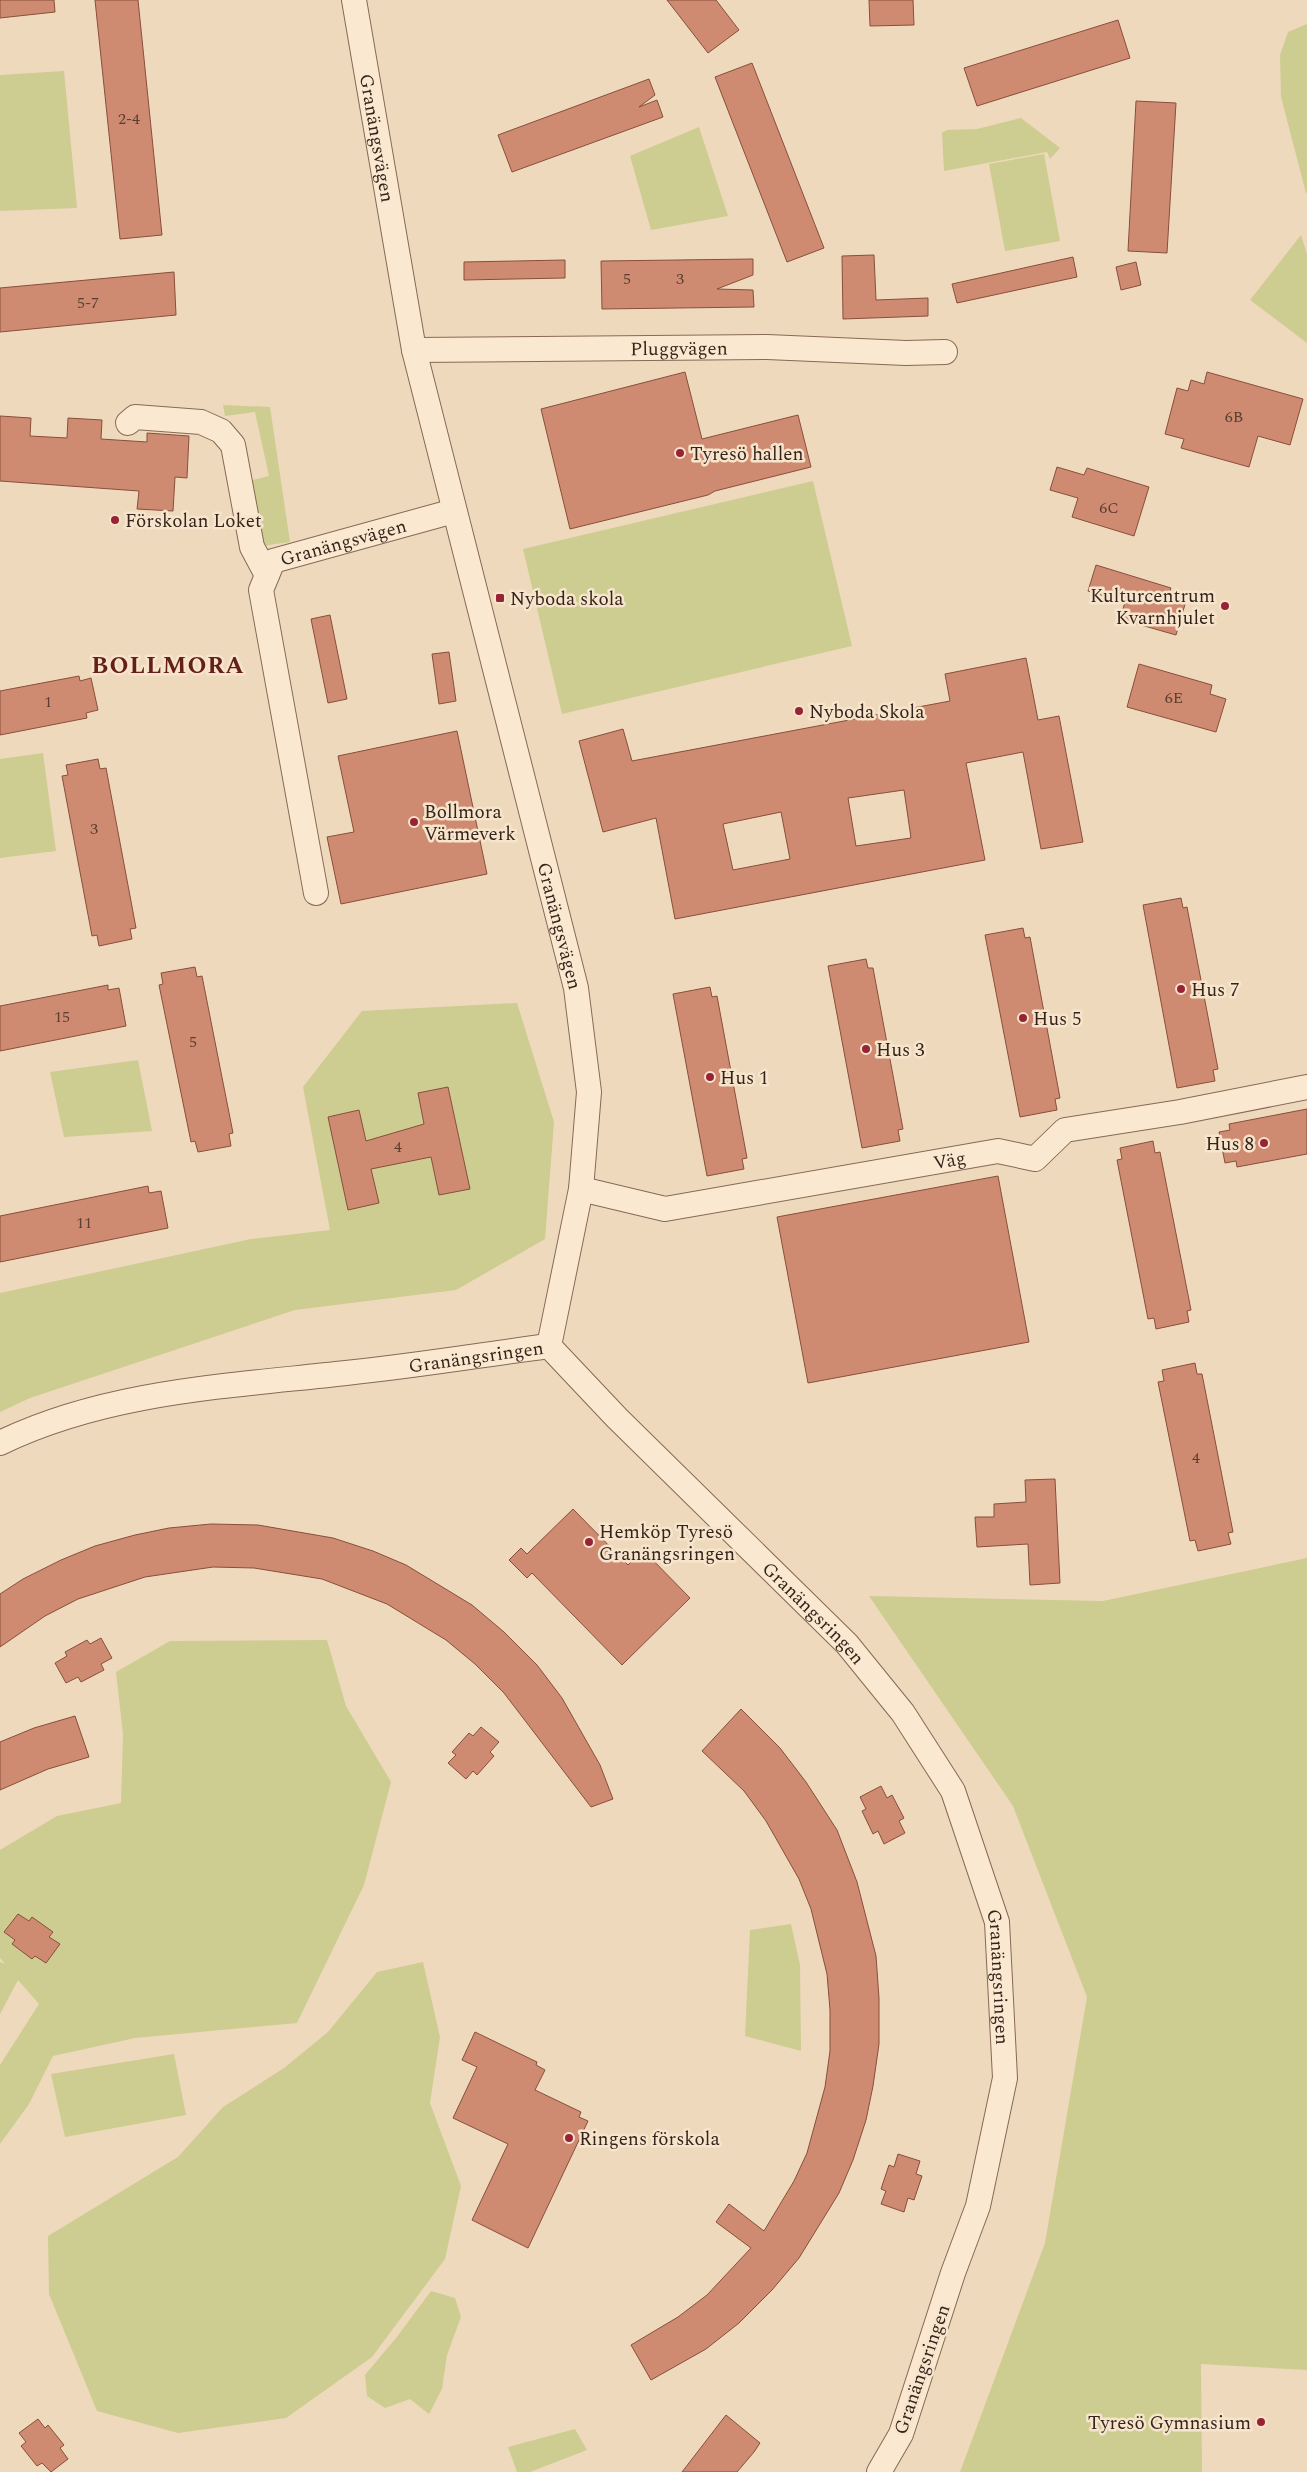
<svg xmlns="http://www.w3.org/2000/svg" width="1307" height="2472" font-family="Spectral,serif">
<rect width="100%" height="100%" fill="#efd9bc"/>
<path fill="#cdcc91" d="M 1307,24 L 1307,193 L 1306,193 L 1281,97 L 1280,55 L 1288,32 Z
M 64,71 L 77,208 L 0,211 L 0,75 Z
M 1021,118 L 1060,148 L 1050,159 L 1047,152 L 944,171 L 942,133 L 947,130 L 977,129 Z
M 699,127 L 728,216 L 651,230 L 630,156 Z
M 1044,154 L 1060,241 L 1005,251 L 989,164 Z
M 1301,235 L 1307,254 L 1307,343 L 1250,300 Z
M 223,405 L 270,407 L 290,542 L 261,546 L 249,481 L 269,476 L 255,412 L 225,416 Z
M 813,481 L 852,646 L 562,714 L 523,549 Z
M 43,753 L 56,851 L 0,858 L 0,759 Z
M 517,1003 L 554,1122 L 545,1239 L 456,1290 L 295,1310 L 30,1398 L 0,1412 L 0,1293 L 251,1239 L 330,1230 L 303,1087 L 362,1011 Z
M 138,1060 L 152,1131 L 64,1137 L 50,1072 Z
M 1307,1558 L 1307,2370 L 1201,2364 L 1202,2472 L 960,2472 L 1045,2243 L 1087,1997 L 1013,1806 L 869,1596 L 1103,1601 Z
M 327,1640 L 346,1706 L 391,1782 L 364,1885 L 297,2023 L 135,2038 L 53,2056 L 29,2104 L 0,2144 L 0,2065 L 39,2004 L 18,1980 L 0,2014 L 0,1962 L 5,1964 L 0,1958 L 0,1850 L 57,1816 L 121,1803 L 123,1734 L 116,1672 L 170,1641 Z
M 791,1924 L 800,1965 L 801,2051 L 745,2036 L 750,1930 Z
M 423,1962 L 440,2037 L 430,2103 L 461,2186 L 445,2259 L 372,2357 L 286,2418 L 178,2433 L 97,2411 L 49,2294 L 48,2236 L 178,2157 L 223,2107 L 284,2068 L 328,2032 L 377,1972 Z
M 174,2054 L 186,2115 L 65,2137 L 51,2074 Z
M 431,2291 L 455,2298 L 461,2317 L 447,2355 L 442,2389 L 429,2414 L 410,2399 L 385,2408 L 367,2396 L 365,2375 L 396,2338 Z
M 575,2429 L 587,2450 L 530,2472 L 517,2472 L 508,2447 Z"/>
<path fill="#cf8b71" stroke="#874f3a" fill-rule="evenodd" d="M 0,0 L 54,0 L 55,12 L 0,18 Z
M 95,0 L 138,0 L 162,235 L 120,239 Z
M 667,0 L 716,0 L 739,30 L 708,53 Z
M 869,0 L 913,0 L 914,25 L 870,26 Z
M 1118,20 L 1130,58 L 977,106 L 964,68 Z
M 752,63 L 824,248 L 787,262 L 715,77 Z
M 649,79 L 655,95 L 639,107 L 657,100 L 663,117 L 512,172 L 498,135 Z
M 1136,101 L 1176,103 L 1167,253 L 1128,251 Z
M 874,255 L 876,300 L 928,298 L 928,316 L 843,319 L 842,256 Z
M 1073,257 L 1077,277 L 957,303 L 952,284 Z
M 753,259 L 753,275 L 717,289 L 753,290 L 754,307 L 602,309 L 601,261 Z
M 565,260 L 565,278 L 464,280 L 464,262 Z
M 1136,262 L 1141,285 L 1121,290 L 1116,267 Z
M 174,272 L 176,315 L 0,332 L 0,288 Z
M 685,372 L 702,439 L 798,415 L 811,467 L 715,491 L 708,495 L 570,529 L 541,409 Z
M 1207,372 L 1303,399 L 1290,445 L 1258,436 L 1249,467 L 1181,448 L 1184,439 L 1165,434 L 1177,388 L 1188,391 L 1191,380 L 1204,384 Z
M 0,416 L 31,418 L 30,436 L 67,438 L 68,418 L 102,420 L 101,439 L 147,442 L 147,433 L 189,436 L 187,478 L 175,477 L 173,511 L 137,509 L 139,491 L 0,481 Z
M 1057,467 L 1084,475 L 1087,468 L 1149,487 L 1134,536 L 1072,517 L 1078,498 L 1050,490 Z
M 1096,565 L 1171,588 L 1168,596 L 1186,601 L 1176,635 L 1120,619 L 1125,602 L 1088,591 Z
M 330,615 L 347,699 L 328,703 L 311,619 Z
M 449,652 L 456,701 L 439,704 L 432,654 Z
M 1026,658 L 1038,720 L 1059,716 L 1083,842 L 1041,849 L 1023,752 L 966,763 L 985,860 L 675,919 L 656,818 L 603,832 L 579,741 L 623,729 L 632,761 L 950,701 L 945,674 ZM 904,790 L 911,838 L 856,846 L 848,798 ZM 781,812 L 790,859 L 733,870 L 723,824 Z
M 1139,664 L 1212,685 L 1210,694 L 1226,699 L 1216,732 L 1127,707 Z
M 79,676 L 80,681 L 91,678 L 98,710 L 86,713 L 87,718 L 0,735 L 0,691 Z
M 457,731 L 487,874 L 341,904 L 327,837 L 354,832 L 338,756 Z
M 98,759 L 100,769 L 106,768 L 136,928 L 130,929 L 132,939 L 99,946 L 97,935 L 92,936 L 62,776 L 68,775 L 66,765 Z
M 1181,898 L 1183,908 L 1187,907 L 1218,1069 L 1213,1070 L 1215,1081 L 1177,1088 L 1143,905 Z
M 1023,928 L 1025,938 L 1030,937 L 1060,1098 L 1055,1099 L 1057,1110 L 1020,1117 L 985,935 Z
M 866,959 L 868,968 L 873,968 L 903,1129 L 898,1130 L 900,1141 L 862,1148 L 828,966 Z
M 195,967 L 197,977 L 202,976 L 233,1133 L 229,1134 L 231,1146 L 198,1152 L 195,1141 L 191,1142 L 159,985 L 163,984 L 161,973 Z
M 108,985 L 108,990 L 119,988 L 126,1026 L 0,1051 L 0,1006 Z
M 710,987 L 712,997 L 717,996 L 747,1158 L 742,1159 L 744,1169 L 707,1176 L 673,994 Z
M 448,1087 L 470,1189 L 439,1195 L 431,1157 L 371,1169 L 379,1203 L 348,1210 L 328,1117 L 359,1110 L 366,1141 L 424,1124 L 418,1093 Z
M 1307,1109 L 1307,1154 L 1237,1167 L 1236,1161 L 1225,1163 L 1219,1132 L 1230,1130 L 1229,1124 Z
M 1153,1141 L 1155,1153 L 1160,1152 L 1191,1310 L 1187,1311 L 1189,1322 L 1156,1329 L 1154,1318 L 1148,1319 L 1117,1160 L 1122,1159 L 1120,1148 Z
M 998,1176 L 1029,1342 L 808,1383 L 777,1217 Z
M 148,1186 L 149,1193 L 161,1191 L 168,1228 L 0,1262 L 0,1216 Z
M 1195,1363 L 1197,1374 L 1202,1374 L 1233,1532 L 1228,1533 L 1231,1544 L 1198,1551 L 1195,1540 L 1190,1541 L 1158,1382 L 1164,1381 L 1162,1370 Z
M 1055,1479 L 1060,1583 L 1030,1585 L 1028,1544 L 977,1547 L 975,1517 L 994,1517 L 994,1504 L 1026,1502 L 1025,1480 Z
M 573,1509 L 628,1565 L 643,1550 L 690,1598 L 622,1665 L 532,1573 L 527,1578 L 509,1560 L 521,1548 L 527,1554 Z
M 211,1524 L 258,1525 L 333,1538 L 373,1551 L 406,1565 L 472,1605 L 504,1632 L 537,1665 L 562,1698 L 600,1765 L 613,1799 L 591,1807 L 504,1693 L 475,1664 L 446,1640 L 387,1604 L 322,1579 L 254,1568 L 213,1567 L 145,1577 L 78,1599 L 45,1616 L 0,1647 L 0,1594 L 23,1579 L 61,1560 L 95,1546 L 135,1535 L 169,1528 Z
M 101,1638 L 112,1658 L 101,1664 L 104,1670 L 81,1682 L 78,1677 L 66,1683 L 55,1663 L 67,1656 L 65,1652 L 87,1640 L 90,1644 Z
M 741,1709 L 780,1748 L 806,1782 L 837,1830 L 857,1882 L 876,1956 L 879,1998 L 879,2044 L 873,2086 L 866,2120 L 853,2160 L 839,2193 L 799,2258 L 772,2290 L 739,2323 L 706,2349 L 651,2380 L 631,2345 L 678,2317 L 707,2295 L 751,2248 L 716,2222 L 729,2204 L 764,2231 L 794,2181 L 807,2153 L 825,2087 L 830,2051 L 830,2010 L 827,1974 L 811,1909 L 799,1879 L 766,1821 L 744,1791 L 702,1751 Z
M 75,1716 L 89,1757 L 48,1769 L 0,1790 L 0,1742 L 34,1728 Z
M 481,1727 L 499,1742 L 490,1752 L 494,1756 L 477,1775 L 473,1771 L 466,1779 L 448,1763 L 456,1755 L 452,1752 L 469,1733 L 473,1736 Z
M 881,1786 L 887,1798 L 892,1795 L 904,1818 L 899,1821 L 905,1833 L 884,1844 L 878,1831 L 873,1834 L 862,1811 L 866,1809 L 860,1797 Z
M 18,1914 L 29,1921 L 32,1917 L 53,1932 L 49,1937 L 60,1944 L 46,1963 L 35,1956 L 32,1959 L 12,1944 L 15,1940 L 4,1932 Z
M 475,2032 L 537,2062 L 536,2065 L 545,2070 L 535,2090 L 581,2112 L 579,2117 L 588,2121 L 528,2248 L 472,2220 L 508,2144 L 453,2118 L 477,2067 L 462,2060 Z
M 898,2154 L 920,2161 L 916,2174 L 922,2176 L 914,2200 L 908,2198 L 904,2212 L 881,2204 L 886,2191 L 881,2189 L 889,2165 L 894,2167 Z
M 726,2415 L 760,2443 L 754,2452 L 737,2472 L 682,2472 Z
M 38,2419 L 45,2428 L 48,2425 L 64,2445 L 60,2448 L 68,2459 L 51,2472 L 42,2463 L 37,2466 L 21,2446 L 26,2442 L 19,2433 Z"/>
<g fill="none" stroke-linecap="round" stroke-linejoin="round">
<defs>
<g id="street">
<path id="s1" d="M 354,0 L 414,350 L 576,988 L 589,1092 L 581,1189 L 549,1346"/>
<path id="s2" d="M 414,350 L 767,347 L 906,353 L 945,352"/>
<path d="M 128,423 L 135,417 L 201,422 L 221,431 L 233,445 L 252,547 L 267,575"/>
<path id="s3" d="M 316,893 L 261,590 L 273,561 L 454,511"/>
<path id="s4" d="M 581,1189 L 665,1209 L 998,1151 L 1035,1159 L 1065,1130 L 1180,1112 L 1307,1087"/>
<path id="s5" d="M 549,1346 L 617,1418 L 847,1644 L 903,1713 L 953,1791 L 997,1922 L 1005,2078 L 978,2206 L 953,2273 L 901,2434 L 879,2472"/>
<path id="s6" d="M 0,1443 C 107,1391 230,1386 346,1373 C 414,1366 481,1355 549,1346"/>
</g>
</defs>
<use href="#street" stroke="#876955" stroke-width="26"/>
<use href="#street" stroke="#fae8d0" stroke-width="24"/>
</g>
<g fill="#982334" stroke="#f6e5cc" stroke-width="2">
<circle cx="680" cy="453" r="5"/>
<circle cx="115" cy="520" r="5"/>
<rect x="495" y="593" width="10" height="10" rx="2.5"/>
<circle cx="1225" cy="606" r="5"/>
<circle cx="799" cy="711" r="5"/>
<circle cx="414" cy="822" r="5"/>
<circle cx="1181" cy="989" r="5"/>
<circle cx="1023" cy="1018" r="5"/>
<circle cx="866" cy="1049" r="5"/>
<circle cx="710" cy="1077" r="5"/>
<circle cx="1264" cy="1143" r="5"/>
<circle cx="589" cy="1542" r="5"/>
<circle cx="569" cy="2138" r="5"/>
<circle cx="1261" cy="2422" r="5"/>
</g>
<g text-anchor="middle" stroke-width="5" stroke-linejoin="round" paint-order="stroke">
<g font-size="16" fill="#5c3e30">
<text x="129" y="124">2-4</text>
<text x="627" y="284">5</text>
<text x="680" y="284">3</text>
<text x="88" y="308">5-7</text>
<text x="1234" y="422">6B</text>
<text x="1109" y="513">6C</text>
<text x="1174" y="703">6E</text>
<text x="48" y="707">1</text>
<text x="94" y="834">3</text>
<text x="62" y="1022">15</text>
<text x="193" y="1047">5</text>
<text x="398" y="1152">4</text>
<text x="84" y="1228">11</text>
<text x="1196" y="1463">4</text>
</g>
<g font-size="19" fill="#36241b" stroke="#f6e5cc">
<text dy="7" stroke="none"><textPath href="#s1" startOffset="140">Granängsvägen</textPath></text>
<text dy="7" stroke="none"><textPath href="#s2" startOffset="265">Pluggvägen</textPath></text>
<text dy="7" stroke="none"><textPath href="#s3" startOffset="412">Granängsvägen</textPath></text>
<text dy="7" stroke="none"><textPath href="#s1" startOffset="949">Granängsvägen</textPath></text>
<text dy="7" stroke="none"><textPath href="#s4" startOffset="375">Väg</textPath></text>
<text dy="7" stroke="none"><textPath href="#s6" startOffset="486">Granängsringen</textPath></text>
<text dy="7" stroke="none"><textPath href="#s5" startOffset="376">Granängsringen</textPath></text>
<text dy="7" stroke="none"><textPath href="#s5" startOffset="796">Granängsringen</textPath></text>
<text transform="translate(921 2369) rotate(-71)" y="7">Granängsringen</text>
</g>
<g font-size="19" fill="#36241b" stroke="#f6e5cc" text-anchor="start">
<text x="690" y="460">Tyresö hallen</text>
<text x="125" y="527">Förskolan Loket</text>
<text x="1215" y="602" text-anchor="end">Kulturcentrum<tspan x="1215" dy="22">Kvarnhjulet</tspan></text>
<text x="510" y="605">Nyboda skola</text>
<text x="809" y="718">Nyboda Skola</text>
<text x="424" y="818">Bollmora<tspan x="424" dy="22">Värmeverk</tspan></text>
<text x="1191" y="996">Hus 7</text>
<text x="1033" y="1025">Hus 5</text>
<text x="876" y="1056">Hus 3</text>
<text x="720" y="1084">Hus 1</text>
<text x="1254" y="1150" text-anchor="end">Hus 8</text>
<text x="599" y="1538">Hemköp Tyresö<tspan x="599" dy="22">Granängsringen</tspan></text>
<text x="579" y="2145">Ringens förskola</text>
<text x="1251" y="2429" text-anchor="end">Tyresö Gymnasium</text>
</g>
<g font-size="24" font-weight="bold" letter-spacing="1" fill="#641f19" stroke="#f6e5cc">
<text x="168" y="673">BOLLMORA</text>
</g>
</g>
</svg>
